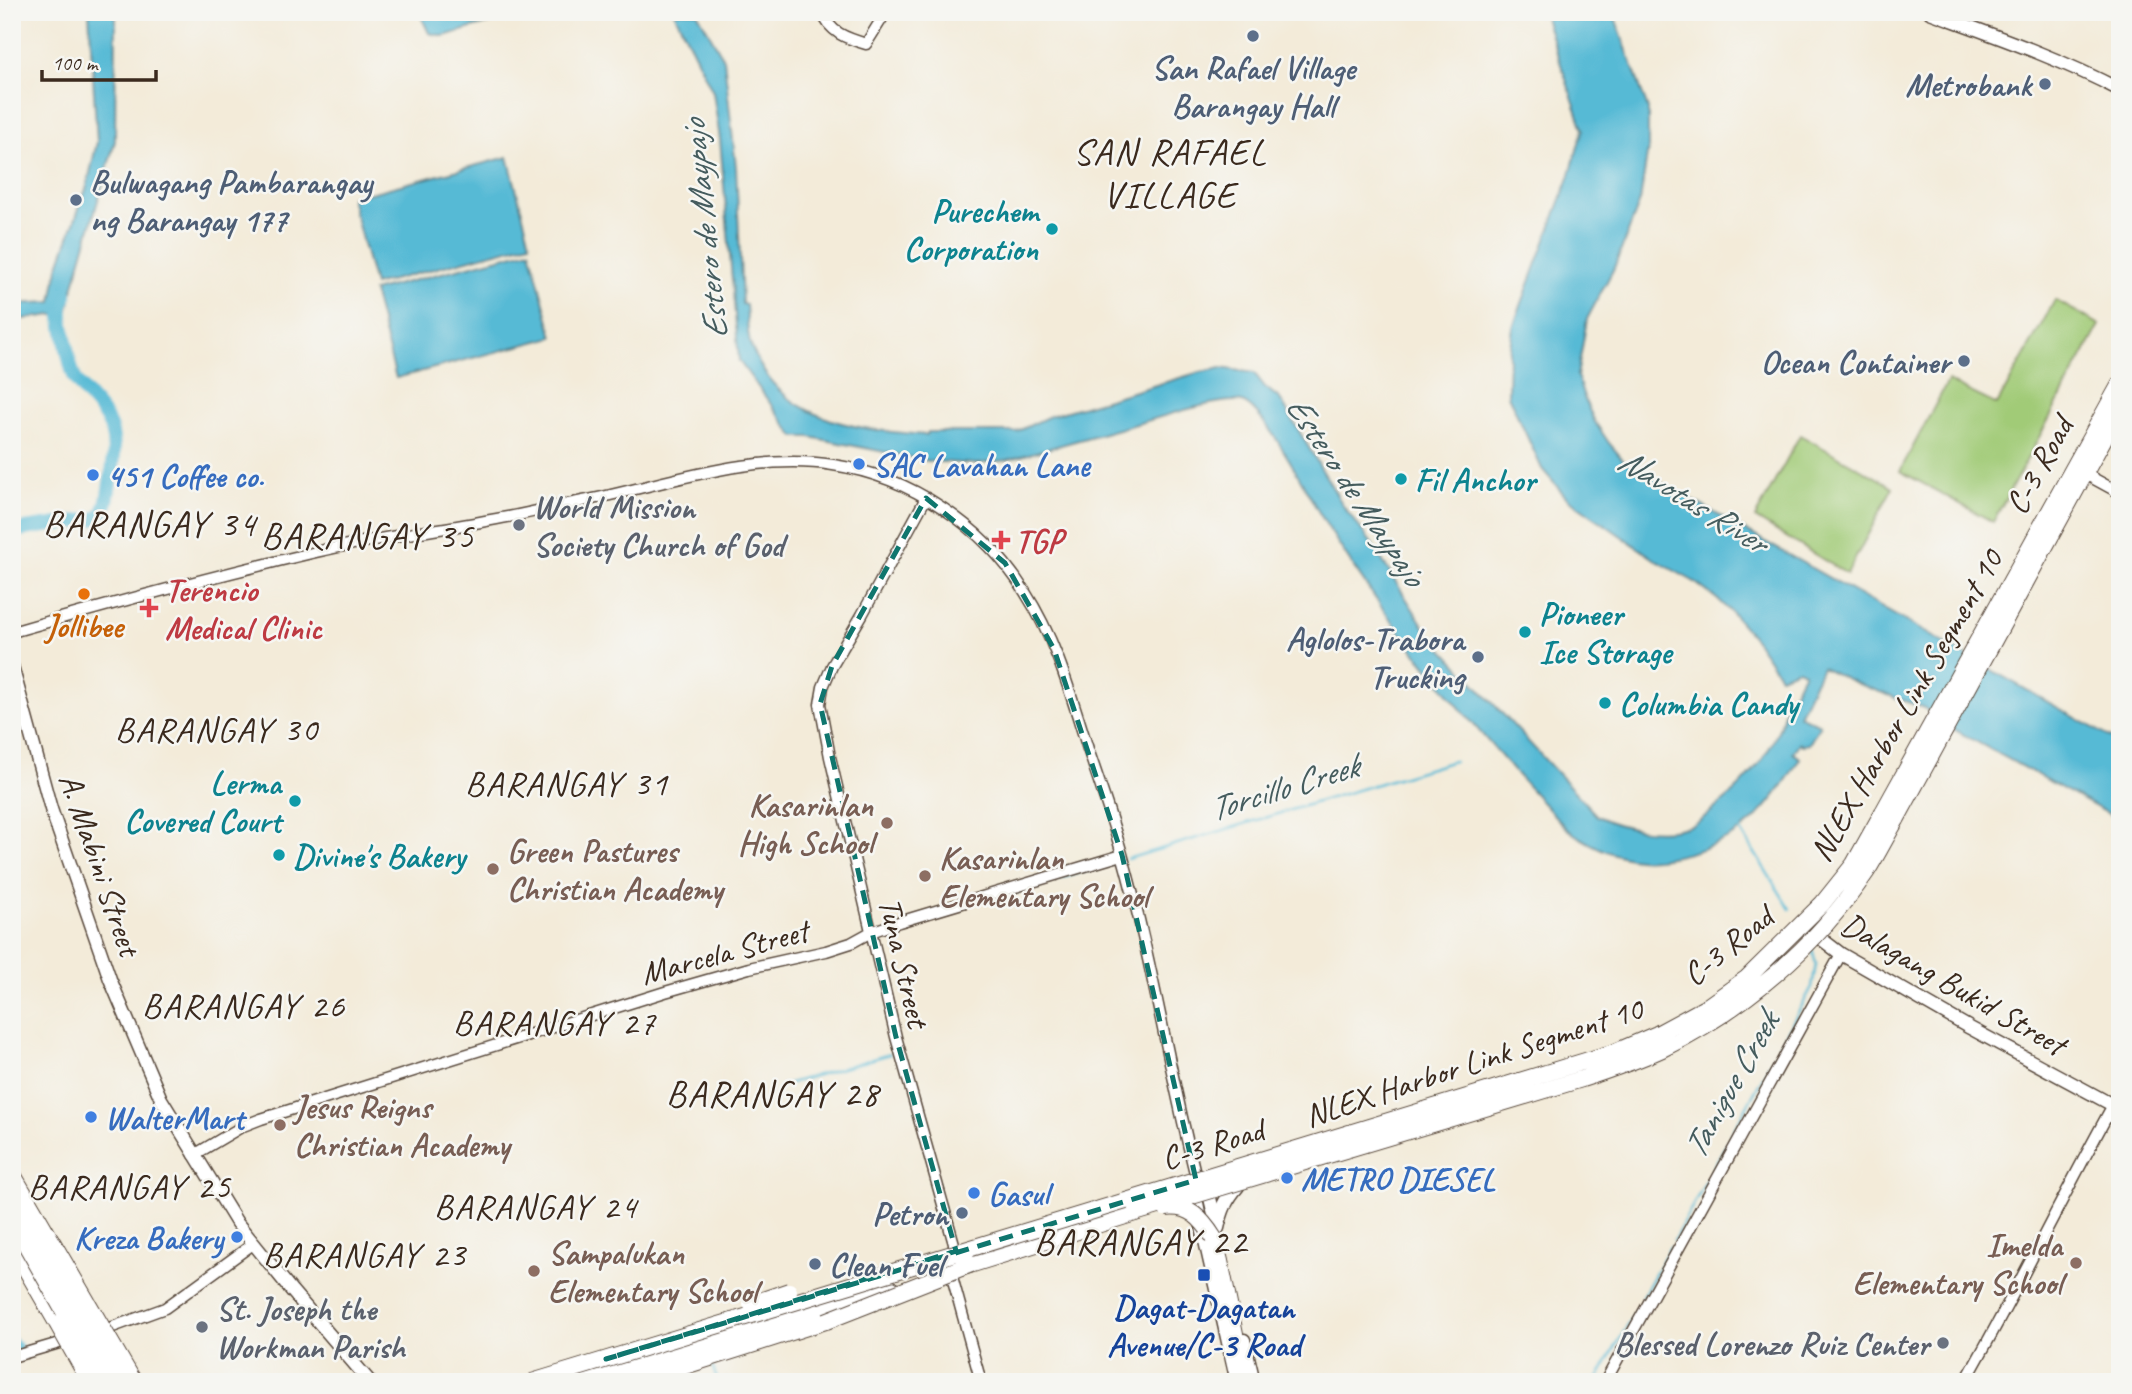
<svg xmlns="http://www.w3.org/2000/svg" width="2132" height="1394" font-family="Caveat,sans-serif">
<rect width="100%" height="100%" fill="#f6f6f2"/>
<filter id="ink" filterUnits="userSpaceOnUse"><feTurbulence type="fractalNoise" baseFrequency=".0143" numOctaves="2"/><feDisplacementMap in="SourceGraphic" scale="14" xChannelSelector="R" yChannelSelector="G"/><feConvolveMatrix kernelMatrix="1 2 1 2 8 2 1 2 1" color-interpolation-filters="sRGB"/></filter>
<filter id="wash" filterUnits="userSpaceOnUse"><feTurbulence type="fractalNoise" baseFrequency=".00686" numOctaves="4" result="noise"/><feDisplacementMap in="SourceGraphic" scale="28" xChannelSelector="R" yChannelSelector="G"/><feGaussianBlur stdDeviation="1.57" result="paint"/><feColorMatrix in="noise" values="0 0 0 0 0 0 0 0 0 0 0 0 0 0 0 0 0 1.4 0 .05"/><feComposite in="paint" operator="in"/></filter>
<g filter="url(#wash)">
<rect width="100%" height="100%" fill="#f3ebd9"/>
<path fill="#a1cb77" stroke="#6e7a4a" stroke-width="2" d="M 2055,300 L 2100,325 L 1993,522 L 1900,471 L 1948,381 L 1997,405 Z
M 1800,435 L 1893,487 L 1847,574 L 1755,518 Z"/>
<path fill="#57bad5" stroke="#49727a" stroke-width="2" d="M 89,12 L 116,12 L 115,141 L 78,270 L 67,313 L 23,319 L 12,318 L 12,304 L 52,302 L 58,268 L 87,186 L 97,142 Z
M 419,12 L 527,12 L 444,36 L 429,33 Z
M 674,12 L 697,12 L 724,59 L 736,167 L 742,304 L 746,305 C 747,317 747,331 750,343 C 752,350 756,356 759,363 C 791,424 865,430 926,435 L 928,432 L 1016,432 L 1050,416 L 1197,373 L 1221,368 L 1254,373 L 1265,387 L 1280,399 L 1344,507 L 1370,541 L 1428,633 L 1597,816 C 1623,829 1659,835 1687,827 C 1697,824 1706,816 1714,809 C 1749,782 1784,741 1787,694 L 1792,696 L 1804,672 L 1798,669 L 1780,676 L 1756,641 L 1734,615 L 1717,599 L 1693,581 L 1657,561 L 1567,498 L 1542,469 L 1508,395 L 1509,354 L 1513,327 L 1569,178 L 1583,129 L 1543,12 L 1613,12 L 1648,109 L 1648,148 L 1640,201 L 1614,268 L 1587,319 L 1577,376 L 1586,403 L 1595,422 L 1609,443 L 1625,462 L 2120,743 L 2120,820 L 1953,729 L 1924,708 L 1858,684 L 1822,667 L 1799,715 L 1820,725 L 1809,744 L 1802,745 L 1799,743 L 1793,753 L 1800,758 C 1785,784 1764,815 1738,832 C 1713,849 1661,864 1630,858 C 1608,854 1585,842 1567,829 C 1477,733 1384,622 1317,509 C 1304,486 1264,409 1242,402 C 1225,396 1160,417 1140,423 C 1096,435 1051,448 1007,460 L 976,464 L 929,461 L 810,437 L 795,437 L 739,361 L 720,139 L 713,92 Z
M 508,157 L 530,243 L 374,285 L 351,198 Z
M 530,250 L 553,337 L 396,378 L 373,291 Z"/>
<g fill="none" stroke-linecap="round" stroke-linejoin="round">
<path stroke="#57bad5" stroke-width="2.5" d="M 1739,828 L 1790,909
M 1127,859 L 1454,761
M 1083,872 L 1120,861
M 1000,897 L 1079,873
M 907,925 L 924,920
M 783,1085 L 890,1054
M 1674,1240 L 1812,987 L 1816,964 L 1812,949
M 1642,1298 L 1670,1247
M 712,1365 L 718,1382
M 1596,1382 L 1635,1312"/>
<path stroke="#57bad5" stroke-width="14" d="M 12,531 L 98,518 C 107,510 108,495 110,483 C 114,465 116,447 111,429 C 105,410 86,397 76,380 C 70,370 60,317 62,306 C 63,302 64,299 66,295
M 12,1344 L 15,1347"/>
</g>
</g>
<g filter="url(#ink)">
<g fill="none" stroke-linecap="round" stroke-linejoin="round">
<defs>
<path id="tertiary" d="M 822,12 C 830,33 846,38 866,44 L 886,12
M 2087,475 L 2120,493
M 926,498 L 862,615 L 832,666 L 823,687 L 820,704 L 830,757 L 896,1037 L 956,1251
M 12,632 C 113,603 214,576 316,552 C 373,538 433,531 491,520 C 522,515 552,507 583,501 C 664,485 749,452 833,465 C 910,476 984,526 1025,592 C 1056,640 1071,695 1088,749 C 1100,784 1112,819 1122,854 C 1152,960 1169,1070 1196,1177
M 194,1155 L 243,1126 L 261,1119 L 665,992 L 749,968 L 826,951 L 851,943 L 871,932 L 899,922 L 1122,855
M 951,1273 L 981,1382
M 99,1332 L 165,1308 L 253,1244
M 12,1357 L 73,1339
M 1605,1382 L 1841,954
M 1965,1382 C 2017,1291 2062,1197 2113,1105"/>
<path id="secondary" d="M 1930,12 C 1995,36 2059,58 2120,90
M 12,666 L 51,809 L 110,979 L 161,1099 L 237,1223 L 292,1291 L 370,1382
M 1811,931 L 1841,954 L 1970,1028 L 2120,1109
M 1202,1186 L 1209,1194 L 1217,1227
M 1196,1187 L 1196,1198 L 1203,1232 L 1237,1382
M 1244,1340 L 1254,1382"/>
<path id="primary" d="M 1217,1228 C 1221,1210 1225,1200 1237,1186"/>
<path id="motorway" d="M 1883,812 L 2120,384
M 1896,820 L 2120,409
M 1214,1238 L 1220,1261 L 1245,1382
M 12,1245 L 57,1323
M 960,1268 L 1135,1213
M 585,1382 L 892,1289
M 635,1382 L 826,1321"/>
</defs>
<use href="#tertiary" stroke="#57473a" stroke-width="13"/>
<use href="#secondary" stroke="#57473a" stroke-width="15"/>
<use href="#primary" stroke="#57473a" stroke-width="17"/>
<use href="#motorway" stroke="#57473a" stroke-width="18"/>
<use href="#tertiary" stroke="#fff" stroke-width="10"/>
<use href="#secondary" stroke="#fff" stroke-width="12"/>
<use href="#primary" stroke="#fff" stroke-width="14"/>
<use href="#motorway" stroke="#fff" stroke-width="16"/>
<defs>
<path id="motorway-bridge" d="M 12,1173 L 134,1382
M 12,1196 L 118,1382
M 1165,1208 C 1189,1204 1202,1219 1214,1238
M 1135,1213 L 1582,1079 C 1609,1070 1636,1061 1662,1049 C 1744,1009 1816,947 1867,871 C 1877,855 1886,837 1896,820
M 12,1220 L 104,1382
M 751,1304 L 789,1291
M 826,1321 L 971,1264
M 57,1323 L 90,1382
M 532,1382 L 1615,1052 L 1657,1034 L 1705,1008 L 1747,978 L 1822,904 L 1854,864 L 1883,812"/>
</defs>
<use href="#motorway-bridge" stroke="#57473a" stroke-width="18" stroke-linecap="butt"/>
<use href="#motorway-bridge" stroke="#fff" stroke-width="16"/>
</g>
</g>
<path fill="none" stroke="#0f766e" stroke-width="5" stroke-dasharray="14 9" stroke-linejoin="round" d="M 926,498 L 1005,563 L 1054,649 L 1122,855 L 1196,1180 L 606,1359 L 956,1251 L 896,1037 L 820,704 L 832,666 Z"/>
<g fill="#5c6f8a" stroke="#f6f6f2" stroke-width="2.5">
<circle cx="1253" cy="36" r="7"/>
<circle cx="2045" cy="84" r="7"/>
<circle cx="76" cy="200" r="7"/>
<circle cx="1964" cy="361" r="7"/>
<circle cx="1478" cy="657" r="7"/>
<circle cx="962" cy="1213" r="7"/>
<circle cx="815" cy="1264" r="7"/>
</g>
<g fill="#0f9aa8" stroke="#f6f6f2" stroke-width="2.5">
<circle cx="1052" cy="229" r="7"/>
<circle cx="1401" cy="479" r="7"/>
<circle cx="1525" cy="632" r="7"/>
<circle cx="1605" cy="703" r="7"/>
<circle cx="295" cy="801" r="7"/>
<circle cx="279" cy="855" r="7"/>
</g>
<g fill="#3f7fe0" stroke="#f6f6f2" stroke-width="2.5">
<circle cx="859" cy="464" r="7"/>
<circle cx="93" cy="475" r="7"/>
<circle cx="91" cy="1117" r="7"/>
<circle cx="1287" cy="1178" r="7"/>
<circle cx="974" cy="1193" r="7"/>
<circle cx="237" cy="1237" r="7"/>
</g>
<g fill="#6b7280" stroke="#f6f6f2" stroke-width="2.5">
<circle cx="519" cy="525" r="7"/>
<circle cx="202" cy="1327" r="7"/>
<circle cx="1943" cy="1343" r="7"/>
</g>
<g fill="#e0444e" stroke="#f6f6f2" stroke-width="2.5">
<path d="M997.5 529.5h7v7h7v7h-7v7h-7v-7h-7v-7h7z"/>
<path d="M145.5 597.5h7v7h7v7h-7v7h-7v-7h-7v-7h7z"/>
</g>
<circle fill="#e8710a" stroke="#f6f6f2" stroke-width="2.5" cx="84" cy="594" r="7"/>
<g fill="#8d6e63" stroke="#f6f6f2" stroke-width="2.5">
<circle cx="887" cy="823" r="7"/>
<circle cx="493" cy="869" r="7"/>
<circle cx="925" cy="876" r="7"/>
<circle cx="280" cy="1125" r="7"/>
<circle cx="2076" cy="1263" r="7"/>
<circle cx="534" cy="1271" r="7"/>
</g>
<rect fill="#1a4fb4" stroke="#f6f6f2" stroke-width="2.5" x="1197" y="1268" width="14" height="14" rx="3.5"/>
<g text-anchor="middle" stroke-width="5" stroke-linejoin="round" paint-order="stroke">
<g font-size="33" font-weight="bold" fill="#4e5e75" stroke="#f6f6f2" text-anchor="end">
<text x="1253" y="79" text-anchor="middle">San Rafael Village<tspan x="1253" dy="38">Barangay Hall</tspan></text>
<text x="2031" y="96">Metrobank</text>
<text x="90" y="193" text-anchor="start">Bulwagang Pambarangay<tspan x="90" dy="38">ng Barangay 177</tspan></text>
<text x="1950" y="373">Ocean Container</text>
<text x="1464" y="650">Aglolos-Trabora<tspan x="1464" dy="38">Trucking</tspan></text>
<text x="948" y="1225">Petron</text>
<text x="829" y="1276" text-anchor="start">Clean Fuel</text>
</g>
<g font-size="33" font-weight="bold" fill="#0d838f" stroke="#f6f6f2" text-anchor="start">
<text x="1038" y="222" text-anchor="end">Purechem<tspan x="1038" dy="38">Corporation</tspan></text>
<text x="1415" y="491">Fil Anchor</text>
<text x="1539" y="625">Pioneer<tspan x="1539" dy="38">Ice Storage</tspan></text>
<text x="1619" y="715">Columbia Candy</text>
<text x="281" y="794" text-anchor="end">Lerma<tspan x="281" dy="38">Covered Court</tspan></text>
<text x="293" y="867">Divine's Bakery</text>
</g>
<g font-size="33" font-weight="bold" fill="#366cbe" stroke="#f6f6f2" text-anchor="start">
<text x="873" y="476">SAC Lavahan Lane</text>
<text x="107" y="487">451 Coffee co.</text>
<text x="105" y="1129">WalterMart</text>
<text x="1301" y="1190">METRO DIESEL</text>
<text x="988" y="1205">Gasul</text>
<text x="223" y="1249" text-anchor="end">Kreza Bakery</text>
</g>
<g font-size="33" fill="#3b2a1e" stroke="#f6f6f2">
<text transform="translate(2038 465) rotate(-61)" y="12">C-3 Road</text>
<text transform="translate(1905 705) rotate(-60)" y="12">NLEX Harbor Link Segment 10</text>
<text transform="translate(101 864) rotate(71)" y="12">A. Mabini Street</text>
<text transform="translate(1727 945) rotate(-39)" y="12">C-3 Road</text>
<text transform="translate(724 951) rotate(-15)" y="12">Marcela Street</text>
<text transform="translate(905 962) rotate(77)" y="12">Tuna Street</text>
<text transform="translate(1954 983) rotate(30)" y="12">Dalagang Bukid Street</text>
<text transform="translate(1473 1061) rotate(-18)" y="12">NLEX Harbor Link Segment 10</text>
<text transform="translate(1212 1143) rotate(-17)" y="12">C-3 Road</text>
</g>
<g font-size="33" font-weight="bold" fill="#5b616d" stroke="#f6f6f2" text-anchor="start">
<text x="533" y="518">World Mission<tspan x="533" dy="38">Society Church of God</tspan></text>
<text x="216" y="1320">St. Joseph the<tspan x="216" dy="38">Workman Parish</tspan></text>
<text x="1929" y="1355" text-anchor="end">Blessed Lorenzo Ruiz Center</text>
</g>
<g font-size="33" font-weight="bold" fill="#be3a42" stroke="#f6f6f2" text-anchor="start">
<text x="1015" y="552">TGP</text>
<text x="165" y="601">Terencio<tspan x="165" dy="38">Medical Clinic</tspan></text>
</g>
<g font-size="33" font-weight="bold" fill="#c56008" stroke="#f6f6f2">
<text x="84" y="637">Jollibee</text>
</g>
<g font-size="33" font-weight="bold" fill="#785e54" stroke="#f6f6f2" text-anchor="start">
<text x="873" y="816" text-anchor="end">Kasarinlan<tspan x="873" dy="38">High School</tspan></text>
<text x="507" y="862">Green Pastures<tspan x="507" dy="38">Christian Academy</tspan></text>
<text x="939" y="869">Kasarinlan<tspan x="939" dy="38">Elementary School</tspan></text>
<text x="294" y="1118">Jesus Reigns<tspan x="294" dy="38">Christian Academy</tspan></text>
<text x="2062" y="1256" text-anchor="end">Imelda<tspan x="2062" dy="38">Elementary School</tspan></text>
<text x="548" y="1264">Sampalukan<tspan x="548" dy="38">Elementary School</tspan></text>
</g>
<g font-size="33" font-weight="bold" fill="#164399" stroke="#f6f6f2">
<text x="1204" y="1318">Dagat-Dagatan<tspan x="1204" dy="38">Avenue/C-3 Road</tspan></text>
</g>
<g font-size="35" font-style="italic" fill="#455c5e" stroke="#f6f6f2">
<text transform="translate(704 230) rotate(-96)" y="12">Estero de Maypajo</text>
<text transform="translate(1356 490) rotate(56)" y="12">Estero de Maypajo</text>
<text transform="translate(1693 500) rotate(32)" y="12">Navotas River</text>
<text transform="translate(1283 787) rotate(-17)" y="12">Torcillo Creek</text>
<text transform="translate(1730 1085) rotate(-61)" y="12">Tanigue Creek</text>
</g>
<g font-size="35" letter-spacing="2" fill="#3b2a1e" stroke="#f6f6f2">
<text x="217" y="741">BARANGAY 30</text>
<text x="567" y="795">BARANGAY 31</text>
<text x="244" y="1017">BARANGAY 26</text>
<text x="555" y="1034">BARANGAY 27</text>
<text x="130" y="1198">BARANGAY 25</text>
<text x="536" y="1218">BARANGAY 24</text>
<text x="365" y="1266">BARANGAY 23</text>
</g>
<g font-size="37" letter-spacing="2" fill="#3b2a1e" stroke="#f6f6f2">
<text x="1170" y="164">SAN RAFAEL<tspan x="1170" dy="43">VILLAGE</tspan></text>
<text x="150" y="536">BARANGAY 34</text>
<text x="368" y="548">BARANGAY 35</text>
<text x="773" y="1106">BARANGAY 28</text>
<text x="1141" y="1254">BARANGAY 22</text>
</g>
</g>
<rect width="2132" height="1394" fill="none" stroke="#f6f6f2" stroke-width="42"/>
<path d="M42 70v10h114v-10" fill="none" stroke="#3b2a1e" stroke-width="3.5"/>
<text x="52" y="70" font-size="21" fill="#3b2a1e" stroke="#f6f6f2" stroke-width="5" paint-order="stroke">100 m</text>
</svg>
